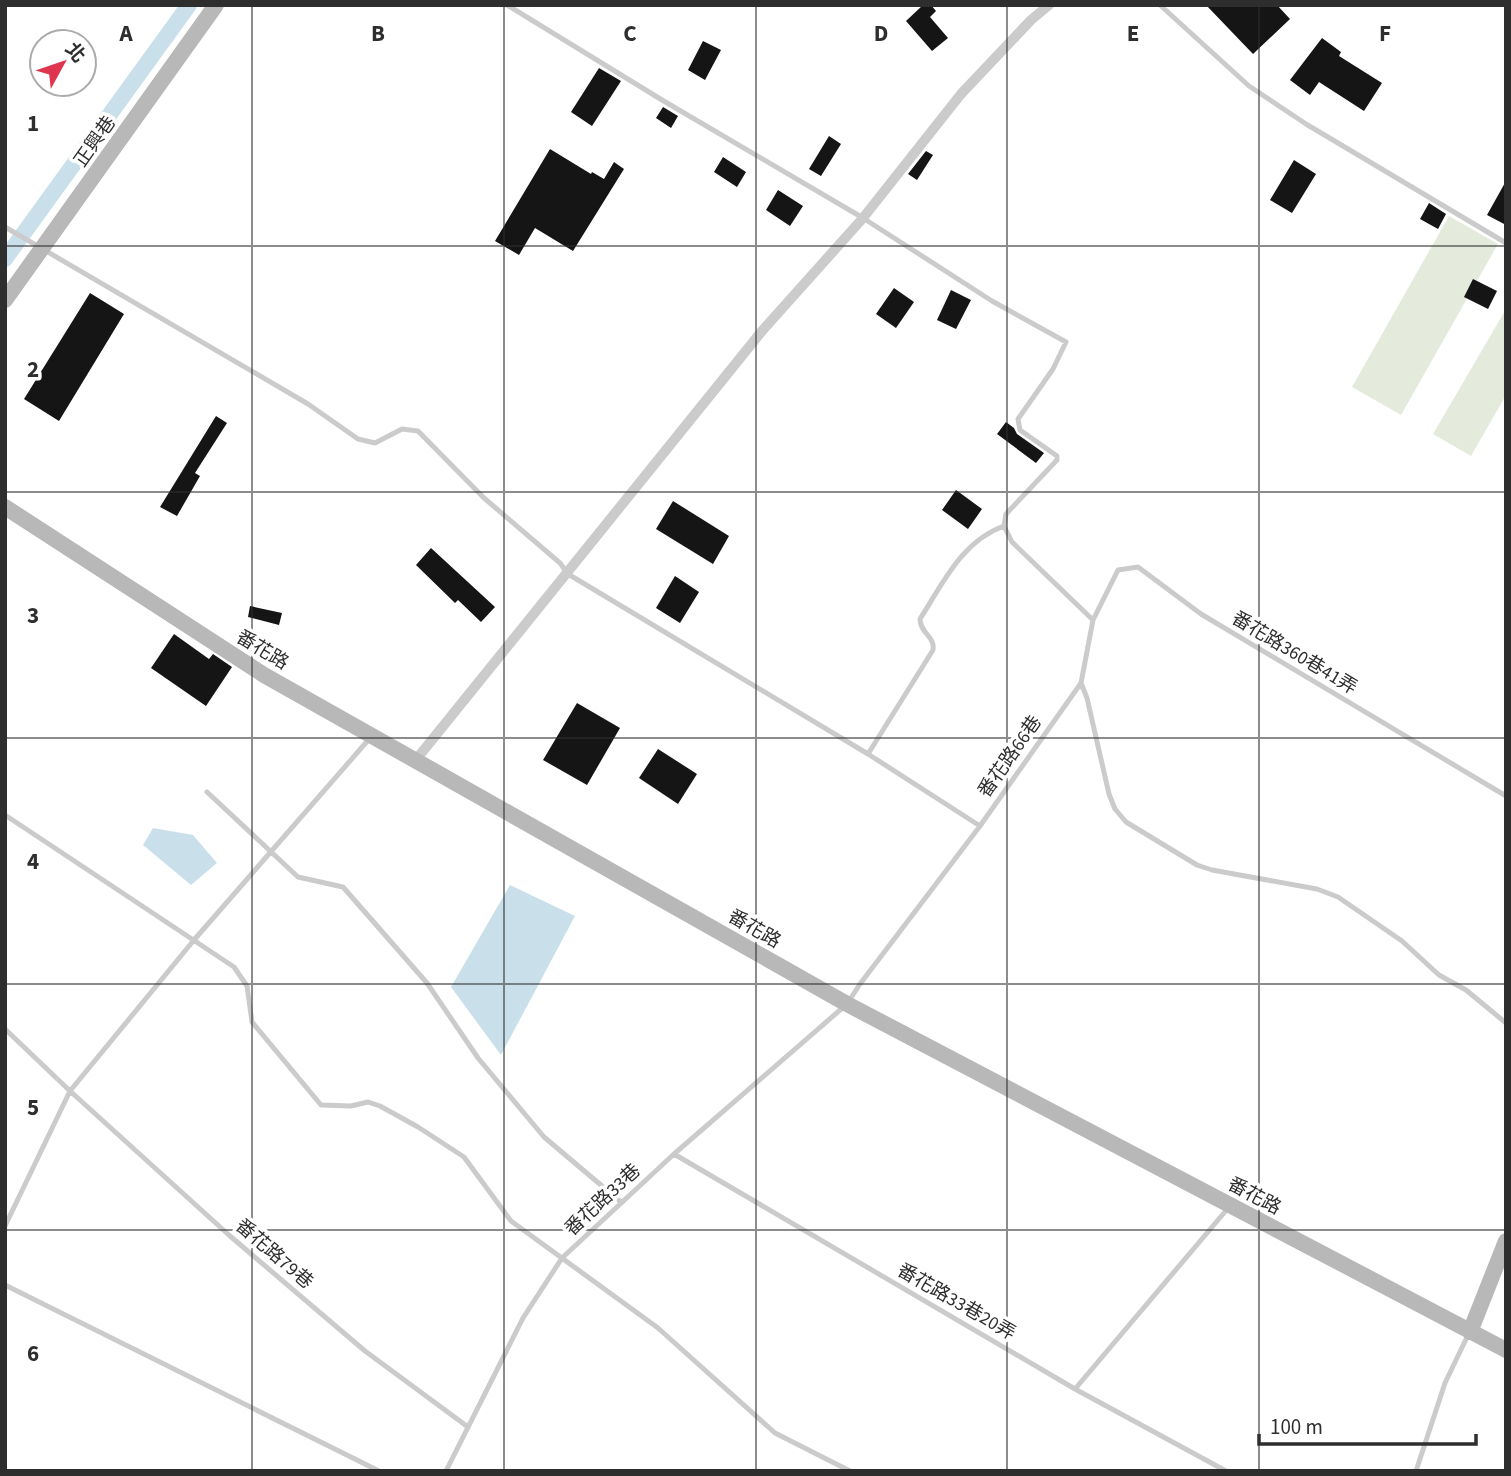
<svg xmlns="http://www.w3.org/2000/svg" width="1511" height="1476" font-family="'Source Sans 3','Noto Sans TC',sans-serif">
<rect width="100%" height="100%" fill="#fff"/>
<path fill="#e5ebdc" d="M 1449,216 L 1498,244 L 1401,415 L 1352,387 Z
M 1506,309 L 1506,395 L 1471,456 L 1433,434 Z"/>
<path fill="#c9e0eb" d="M 153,828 L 193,835 L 217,863 L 191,885 L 143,845 Z
M 510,885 L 575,916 L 501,1055 L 451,987 Z"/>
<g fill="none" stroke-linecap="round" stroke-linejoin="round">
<path stroke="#c9e0eb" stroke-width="16" d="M 5,259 L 189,5"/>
</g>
<path fill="#151515" d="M 923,5 L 931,5 L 936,11 L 930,17 L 948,38 L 932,51 L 906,21 Z
M 1206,5 L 1277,5 L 1290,19 L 1253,54 Z
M 1322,38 L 1341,52 L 1339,56 L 1382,83 L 1364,111 L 1319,82 L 1310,95 L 1290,80 Z
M 703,41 L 721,50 L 705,80 L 688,70 Z
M 599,68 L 621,81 L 592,126 L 571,112 Z
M 663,107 L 678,116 L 671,128 L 656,118 Z
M 829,136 L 841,144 L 821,176 L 809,169 Z
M 550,149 L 591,174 L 592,172 L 604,179 L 614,162 L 624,169 L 573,251 L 535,228 L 519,255 L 495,241 Z
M 926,151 L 933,155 L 917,180 L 908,174 Z
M 723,157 L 746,172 L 737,187 L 714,172 Z
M 1294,160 L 1316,174 L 1292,213 L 1270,200 Z
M 1506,181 L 1506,225 L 1487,215 Z
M 778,190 L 803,206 L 790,226 L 766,210 Z
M 1429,203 L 1446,214 L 1438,229 L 1420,219 Z
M 1473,279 L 1497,291 L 1488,309 L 1464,297 Z
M 894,288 L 914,302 L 896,328 L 876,314 Z
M 951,290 L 971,300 L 956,329 L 937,320 Z
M 90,293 L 124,314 L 59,421 L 24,399 Z
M 216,416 L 227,423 L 195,473 L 200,476 L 177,516 L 160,507 Z
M 1006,422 L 1014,428 L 1017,434 L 1044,453 L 1036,463 L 997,434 Z
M 956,490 L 982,509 L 968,529 L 942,510 Z
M 673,501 L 729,536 L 713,564 L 656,529 Z
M 431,548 L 495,607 L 481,622 L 458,600 L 455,603 L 416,565 Z
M 675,576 L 699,592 L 680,623 L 656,608 Z
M 250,606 L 282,613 L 279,625 L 248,617 Z
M 174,634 L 209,659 L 213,654 L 232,667 L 206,706 L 151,668 Z
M 577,703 L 620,728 L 587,785 L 543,760 Z
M 658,749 L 697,774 L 678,804 L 639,778 Z"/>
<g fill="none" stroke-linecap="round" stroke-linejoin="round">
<path stroke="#cbcbcb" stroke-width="5" d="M 507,5 L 662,100 L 863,218 L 992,301 L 1066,342 L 1053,369 L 1018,419 L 1020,430 L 1057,456 L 1057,460 L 1006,514 L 1004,526 C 962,541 943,583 920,619 C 920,633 935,636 933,650 L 868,754
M 1160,5 L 1249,86 L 1306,124 L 1506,243
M 5,227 L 308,404 L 358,439 L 375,443 L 402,429 L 418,431 L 484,498 L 560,563 L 568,574 L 868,754 L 980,826
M 1093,620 L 1118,570 L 1138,567 L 1201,614 L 1506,796
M 1081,683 L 1087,698 L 1109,794 L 1115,809 L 1126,822 L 1197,865 L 1212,870 L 1317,889 L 1338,897 L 1402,941 L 1439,975 L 1466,990 L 1506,1023
M 207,792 L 298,877 L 343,887 L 427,983 L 478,1058 L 544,1137 L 621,1202
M 5,815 L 234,967 L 247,986 L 252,1022 L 321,1105 L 351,1106 L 368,1102 L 380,1106 L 418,1127 L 464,1157 L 511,1221 L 658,1328 L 775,1433 L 850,1471
M 5,1029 L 70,1091 L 230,1236 L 365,1351 L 468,1427
M 674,1154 L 1075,1389 L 1226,1471
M 5,1226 L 70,1091 L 194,940 L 370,738
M 5,1285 L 379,1471
M 1075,1389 L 1229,1207
M 446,1471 L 523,1318 L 562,1258 L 674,1154 L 847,1004 L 860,984 L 980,826 L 1081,683 L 1093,620 L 1012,542 L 1004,526
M 1416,1471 L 1445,1383 L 1468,1335"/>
<path stroke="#cbcbcb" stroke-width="10" d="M 415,761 L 762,331 L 863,218 L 961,94 L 1031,20 L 1049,5"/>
<path stroke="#b8b8b8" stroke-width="16" d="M 5,300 L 216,5
M 5,507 L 264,675 L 847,1004 L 1506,1350
M 1470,1332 L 1506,1241"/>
</g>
<path fill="none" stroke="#2e2e2e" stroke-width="2" stroke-opacity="0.55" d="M 252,5 L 252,1471M 504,5 L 504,1471M 756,5 L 756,1471M 1007,5 L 1007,1471M 1259,5 L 1259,1471M 5,246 L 1506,246M 5,492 L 1506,492M 5,738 L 1506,738M 5,984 L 1506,984M 5,1230 L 1506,1230"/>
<g text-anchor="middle" stroke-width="7" stroke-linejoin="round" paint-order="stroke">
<g font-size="19" fill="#2e2e2e" stroke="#fff">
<text transform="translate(94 141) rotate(-55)" y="7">正興巷</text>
<text transform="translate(263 649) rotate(31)" y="7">番花路</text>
<text transform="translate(1295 652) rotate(31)" y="7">番花路360巷41弄</text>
<text transform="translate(1009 756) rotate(-55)" y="7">番花路66巷</text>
<text transform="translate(755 928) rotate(30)" y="7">番花路</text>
<text transform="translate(1255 1195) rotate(28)" y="7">番花路</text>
<text transform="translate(602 1199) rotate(-43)" y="7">番花路33巷</text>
<text transform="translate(275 1253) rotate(41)" y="7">番花路79巷</text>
<text transform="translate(957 1301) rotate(30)" y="7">番花路33巷20弄</text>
</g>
</g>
<g font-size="23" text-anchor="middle" font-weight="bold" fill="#2e2e2e" stroke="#fff" stroke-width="7" stroke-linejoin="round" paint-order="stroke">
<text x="126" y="41">A</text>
<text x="378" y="41">B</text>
<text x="630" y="41">C</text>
<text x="881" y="41">D</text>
<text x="1133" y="41">E</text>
<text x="1385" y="41">F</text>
<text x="33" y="131">1</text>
<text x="33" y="377">2</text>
<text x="33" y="623">3</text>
<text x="33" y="869">4</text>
<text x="33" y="1115">5</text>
<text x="33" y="1361">6</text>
</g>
<rect width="1511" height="1476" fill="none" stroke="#2e2e2e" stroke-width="14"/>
<g transform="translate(63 63) rotate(50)"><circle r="33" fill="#ffffff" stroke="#ababab" stroke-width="2"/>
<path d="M0-5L12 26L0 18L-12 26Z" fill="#e0354e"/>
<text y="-10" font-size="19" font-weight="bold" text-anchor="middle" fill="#2e2e2e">北</text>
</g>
<path d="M1259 1434v10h217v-10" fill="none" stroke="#2e2e2e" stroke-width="3.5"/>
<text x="1270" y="1434" font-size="21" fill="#2e2e2e" stroke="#ffffff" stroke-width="5" paint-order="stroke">100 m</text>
</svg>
